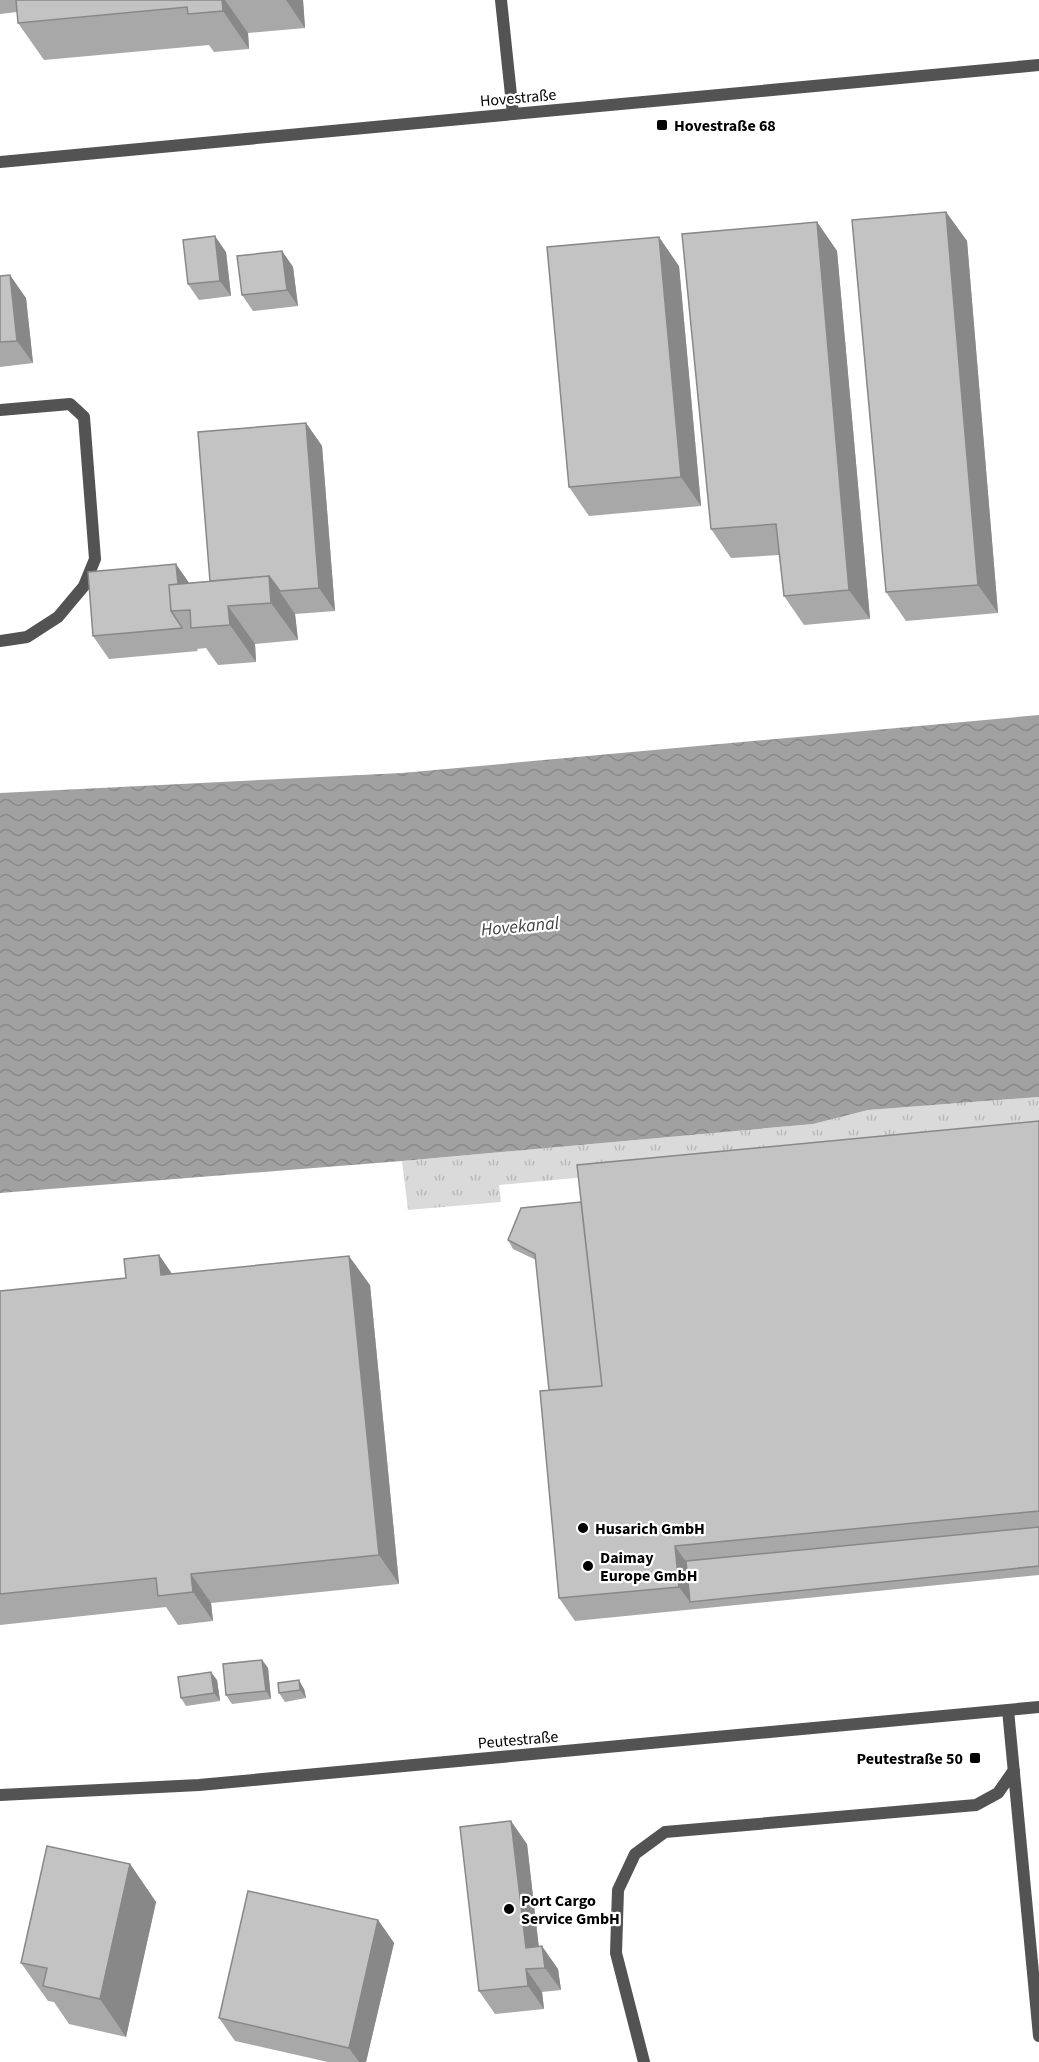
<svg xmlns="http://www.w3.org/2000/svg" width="1039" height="2062" font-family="'Source Sans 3',sans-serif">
<defs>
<pattern id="grass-tufts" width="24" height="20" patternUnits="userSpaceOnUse" patternTransform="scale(1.5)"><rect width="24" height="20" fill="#dadada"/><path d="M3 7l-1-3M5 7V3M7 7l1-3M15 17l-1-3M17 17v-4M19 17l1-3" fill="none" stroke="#b9b9b9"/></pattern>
<pattern id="water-waves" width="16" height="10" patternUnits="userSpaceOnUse" patternTransform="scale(1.5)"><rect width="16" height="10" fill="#a1a1a1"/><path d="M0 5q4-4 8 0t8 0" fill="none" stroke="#898989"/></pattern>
</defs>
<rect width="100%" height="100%" fill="#fff"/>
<path fill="url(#grass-tufts)" d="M 1039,1097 L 1039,1135 L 499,1185 L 501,1202 L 408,1210 L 402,1161 L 813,1124 L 868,1110 Z"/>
<path fill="url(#water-waves)" d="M 1039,715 L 1039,1097 L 868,1110 L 813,1124 L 402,1161 L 0,1193 L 0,793 L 402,773 Z"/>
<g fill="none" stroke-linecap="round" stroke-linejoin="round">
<path stroke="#535353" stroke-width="12" d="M 501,0 L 513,114
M 0,410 L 70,404 L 84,417 L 95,559 L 84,586 L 58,617 L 27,637 L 0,641
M 1008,1710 L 1039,2036
M 644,2062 L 616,1953 L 618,1890 L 635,1854 L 665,1832 L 976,1805 L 998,1793 L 1014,1770"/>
<path stroke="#535353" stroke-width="12" d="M 0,162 L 1039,65"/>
<path stroke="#535353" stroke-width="12" d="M 0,1795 L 199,1785 L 1039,1707"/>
</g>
<path fill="#a8a8a8" d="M 0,0 L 303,0 L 305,28 L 248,33 L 249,49 L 214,52 L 209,45 L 44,60 L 18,23 L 17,12 L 0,14 Z
M 946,212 L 967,241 L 998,613 L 906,621 L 886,592 Z
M 817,222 L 837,251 L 870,619 L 804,625 L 784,596 L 779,555 L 731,558 L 711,529 Z
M 282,251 L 293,267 L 298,306 L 253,311 L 242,295 Z
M 226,252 L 231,296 L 199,300 L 188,284 Z
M 679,266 L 701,506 L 589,516 L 569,487 Z
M 0,276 L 26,298 L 33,363 L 0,367 Z
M 306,423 L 322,446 L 335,611 L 295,614 L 298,640 L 255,644 L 256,662 L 218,665 L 206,648 L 197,649 L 198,651 L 109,659 L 93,636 L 190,583 L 210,581 Z
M 1039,1121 L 1039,1575 L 575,1621 L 559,1598 L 549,1390 L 536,1260 L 513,1249 L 508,1240 L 581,1202 Z
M 159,1255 L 172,1274 L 370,1285 L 399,1584 L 211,1603 L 213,1621 L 178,1625 L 166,1607 L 0,1625 L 0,1291 L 126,1278 Z
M 262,1660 L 268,1668 L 271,1699 L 232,1704 L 226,1695 Z
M 217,1680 L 220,1701 L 186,1706 L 181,1698 Z
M 304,1689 L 306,1698 L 285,1702 L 279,1693 Z
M 527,1844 L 539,1947 L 558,1969 L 561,1990 L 542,1992 L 544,2009 L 495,2014 L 479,1991 Z
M 130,1864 L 156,1902 L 126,2037 L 69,2024 L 54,2002 L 48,2001 L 21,1963 Z
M 378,1920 L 394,1943 L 366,2062 L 328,2062 L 235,2041 L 219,2018 Z"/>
<path fill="#888" d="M 222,0 L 225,0 L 248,33 L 249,49 L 223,11 Z
M 286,0 L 303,0 L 305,28 Z
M 946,212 L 967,241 L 998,613 L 978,585 Z
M 817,222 L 837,251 L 870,619 L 849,590 Z
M 215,236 L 226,252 L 231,296 L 220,281 Z
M 659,237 L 679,266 L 701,506 L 681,477 Z
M 282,251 L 293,267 L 298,306 L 287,290 Z
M 10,275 L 26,298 L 33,363 L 17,341 Z
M 306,423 L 322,446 L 335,611 L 319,588 Z
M 176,564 L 192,587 L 190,610 L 180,611 Z
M 269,576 L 295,614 L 298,640 L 271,603 Z
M 228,606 L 255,644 L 256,662 L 230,625 Z
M 159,1255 L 179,1284 L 161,1275 Z
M 349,1256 L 370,1285 L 399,1584 L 379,1555 Z
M 675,1546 L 691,1569 L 690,1602 L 679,1587 Z
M 191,1574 L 211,1603 L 213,1621 L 193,1592 Z
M 262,1660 L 268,1668 L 271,1699 L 266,1691 Z
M 211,1672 L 217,1680 L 220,1701 L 214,1693 Z
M 299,1680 L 304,1689 L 306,1698 L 300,1690 Z
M 511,1821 L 527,1844 L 541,1968 L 526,1948 Z
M 130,1864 L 156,1902 L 126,2037 L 100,1999 Z
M 378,1920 L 394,1943 L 366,2062 L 359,2062 L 349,2048 Z
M 542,1946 L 558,1969 L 561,1990 L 545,1968 Z
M 526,1969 L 542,1992 L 544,2009 L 528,1986 Z"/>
<path fill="#c3c3c3" stroke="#888" stroke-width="1.5" d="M 16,0 L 222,0 L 223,11 L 188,14 L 187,7 L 18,23 Z
M 946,212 L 978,585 L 886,592 L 852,220 Z
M 817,222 L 849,590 L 784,596 L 776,524 L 711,529 L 682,234 Z
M 215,236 L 220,281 L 188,284 L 183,240 Z
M 659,237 L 681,477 L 569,487 L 547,247 Z
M 282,251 L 287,290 L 242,295 L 237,256 Z
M 10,275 L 17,341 L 0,342 L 0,276 Z
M 306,423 L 319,588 L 280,591 L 269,576 L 210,581 L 198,432 Z
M 176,564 L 178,584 L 169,585 L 171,611 L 181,626 L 182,628 L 93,636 L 88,572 Z
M 269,576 L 271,603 L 228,606 L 230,625 L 191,628 L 190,610 L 171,611 L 169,585 Z
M 1039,1121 L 1039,1511 L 675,1546 L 679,1587 L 559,1598 L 540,1391 L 602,1386 L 577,1165 Z
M 581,1202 L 602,1386 L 549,1390 L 535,1254 L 508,1240 L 521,1208 Z
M 159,1255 L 161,1275 L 349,1256 L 379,1555 L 191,1574 L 193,1592 L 158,1596 L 156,1578 L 0,1594 L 0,1291 L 126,1278 L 124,1259 Z
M 1039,1527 L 1039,1566 L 690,1602 L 686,1561 Z
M 262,1660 L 266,1691 L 226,1695 L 223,1664 Z
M 211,1672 L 214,1693 L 181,1698 L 178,1677 Z
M 299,1680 L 300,1690 L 279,1693 L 278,1683 Z
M 511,1821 L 526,1948 L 542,1946 L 545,1968 L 526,1969 L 528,1986 L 479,1991 L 460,1827 Z
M 47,1846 L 130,1864 L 100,1999 L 43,1986 L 47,1968 L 21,1963 Z
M 248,1891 L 378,1920 L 349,2048 L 219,2018 Z"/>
<g fill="#000" stroke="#fff" stroke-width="2">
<rect x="656" y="119" width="12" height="12" rx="3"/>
<circle cx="583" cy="1528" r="6"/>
<circle cx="588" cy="1566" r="6"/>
<rect x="969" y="1752" width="12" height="12" rx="3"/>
<circle cx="509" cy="1909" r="6"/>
</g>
<g text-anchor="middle" stroke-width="4.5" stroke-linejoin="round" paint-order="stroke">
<g font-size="16" fill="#000" stroke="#fff">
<text transform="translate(518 97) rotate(-5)" y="6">Hovestraße</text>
<text transform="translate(518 1739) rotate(-5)" y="6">Peutestraße</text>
</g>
<g font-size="16" font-weight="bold" fill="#000" stroke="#fff" text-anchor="start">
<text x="674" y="131">Hovestraße 68</text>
<text x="595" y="1534">Husarich GmbH</text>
<text x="600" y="1563">Daimay<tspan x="600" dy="18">Europe GmbH</tspan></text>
<text x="963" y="1764" text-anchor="end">Peutestraße 50</text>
<text x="521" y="1906">Port Cargo<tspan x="521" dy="18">Service GmbH</tspan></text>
</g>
<g font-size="18" font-style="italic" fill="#424242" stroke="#fff">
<text transform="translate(520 926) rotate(-5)" y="6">Hovekanal</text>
</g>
</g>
</svg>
